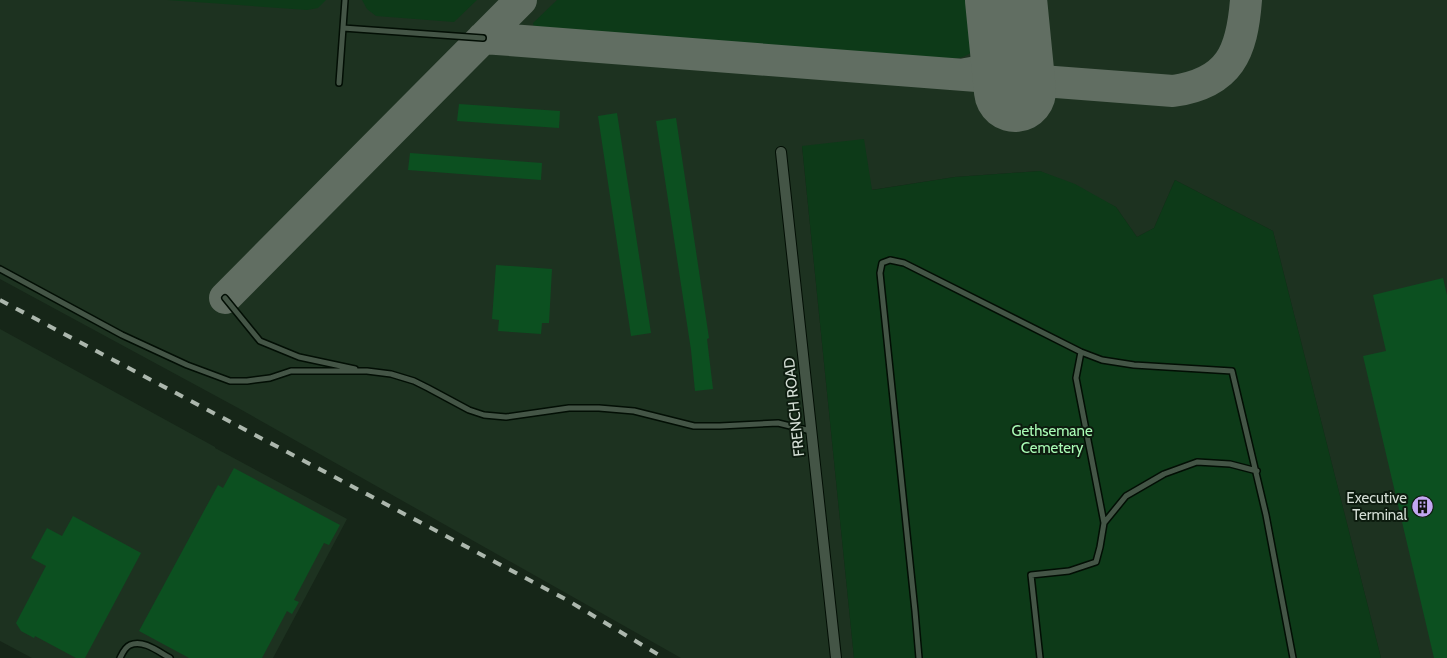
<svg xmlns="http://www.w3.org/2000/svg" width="1447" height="658" font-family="Cabin,sans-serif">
<rect width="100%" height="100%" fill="#162618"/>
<path fill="#1d3220" d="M 0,0 L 1447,0 L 1447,658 L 1381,658 L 1273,231 L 1175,180 L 1154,228 L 1137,237 L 1116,207 L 1040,171 L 955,177 L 871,190 L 802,146 L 854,658 L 681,658 L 240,409 L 0,279 Z
M 0,329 L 215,447 L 215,448 L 347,519 L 273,658 L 32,658 L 0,641 Z"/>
<path fill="#0d3a18" d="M 167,0 L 326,0 L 318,8 L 307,10 Z
M 362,0 L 477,0 L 454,22 L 376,16 L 367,9 Z
M 557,0 L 978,0 C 981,26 988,56 952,59 L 534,27 L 533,23 Z
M 864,139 L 872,190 L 955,177 L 1040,171 L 1075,184 L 1116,207 L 1137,237 L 1154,228 L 1175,180 L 1273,231 L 1381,658 L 854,658 L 802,146 Z"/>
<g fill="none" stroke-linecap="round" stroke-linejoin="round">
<path stroke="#616e62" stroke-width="32" d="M 483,38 L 1173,91 C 1230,83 1242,52 1246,0
M 965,74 C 988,71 1002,65 1010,42
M 225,298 L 521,0"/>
<path stroke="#616e62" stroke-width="82" d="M 1006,0 L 1015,91"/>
</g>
<path fill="#0c5020" d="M 459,104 L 560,111 L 559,128 L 457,121 Z
M 617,113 L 651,333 L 631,336 L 598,116 Z
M 676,118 L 709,338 L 707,339 L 713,389 L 695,391 L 691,350 L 656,121 Z
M 410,153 L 542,163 L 541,180 L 408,170 Z
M 496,265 L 552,269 L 549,323 L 542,323 L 541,334 L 498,331 L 499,320 L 492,319 Z
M 1443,278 L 1447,295 L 1447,658 L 1434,658 L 1363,356 L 1386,351 L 1373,295 Z
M 234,468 L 340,525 L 329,545 L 324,543 L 294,600 L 299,602 L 292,614 L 287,611 L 262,658 L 189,658 L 139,631 L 218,485 L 223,488 Z
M 73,516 L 141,553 L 85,658 L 76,658 L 35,636 L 34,638 L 21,631 L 16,623 L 46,566 L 31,558 L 47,528 L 62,536 Z"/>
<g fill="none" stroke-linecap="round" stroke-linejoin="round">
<defs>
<path id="service" d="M 343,28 L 483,38
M 339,83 L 345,0
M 0,269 L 122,335 L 187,365 L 230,381 L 247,381 L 270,378 L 291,371 L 367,371 L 391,374 L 414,381 L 428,388 L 469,410 L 484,415 L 506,417 L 569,408 L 599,408 L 634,411 L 694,426 L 720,426 L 778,423 L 811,431
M 225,298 L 260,341 L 299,357 L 355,369
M 1104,523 L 1126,496 L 1164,474 L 1197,462 L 1230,464 L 1257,471
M 120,658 C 122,654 125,647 130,645 C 143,639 159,652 170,658
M 919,658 L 915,611 L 880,273 L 882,263 L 890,260 L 904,263 L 1081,352 L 1102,360 L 1134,365 L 1232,371 L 1266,515 L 1293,658
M 1040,658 L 1031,575 L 1069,571 L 1096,562 L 1100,547 L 1104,523 L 1076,378 L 1081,352"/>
<path id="minor" d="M 781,152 L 836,658"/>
</defs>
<use href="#service" stroke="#020e04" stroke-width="8"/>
<use href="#minor" stroke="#020e04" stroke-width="12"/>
<use href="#service" stroke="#445546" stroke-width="5"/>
<use href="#minor" stroke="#445546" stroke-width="10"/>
<path stroke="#acb7ad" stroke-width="4" stroke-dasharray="9 9" stroke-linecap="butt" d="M 0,300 L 567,600 L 664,658"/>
</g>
<defs>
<symbol id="building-disc" viewBox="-11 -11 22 22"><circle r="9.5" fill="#c3a7f2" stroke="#0d1c0f"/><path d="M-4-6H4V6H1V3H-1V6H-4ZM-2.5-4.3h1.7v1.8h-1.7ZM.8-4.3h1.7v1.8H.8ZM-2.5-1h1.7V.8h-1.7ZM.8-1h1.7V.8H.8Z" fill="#111"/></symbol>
</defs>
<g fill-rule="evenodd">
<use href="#building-disc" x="1410" y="494" width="25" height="25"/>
</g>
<g text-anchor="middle" stroke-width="4" stroke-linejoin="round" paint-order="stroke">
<g font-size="15" fill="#d4ded5" stroke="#0d1c0f">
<text transform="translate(794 407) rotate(-96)" y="5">FRENCH ROAD</text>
</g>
<g font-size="15" fill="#a9fbb5" stroke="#0d1c0f">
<text x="1052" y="436">Gethsemane<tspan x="1052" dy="17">Cemetery</tspan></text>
</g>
<g font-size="15" fill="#d4ded5" stroke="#0d1c0f" text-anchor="end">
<text x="1407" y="503">Executive<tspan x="1407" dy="17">Terminal</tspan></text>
</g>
</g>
</svg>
